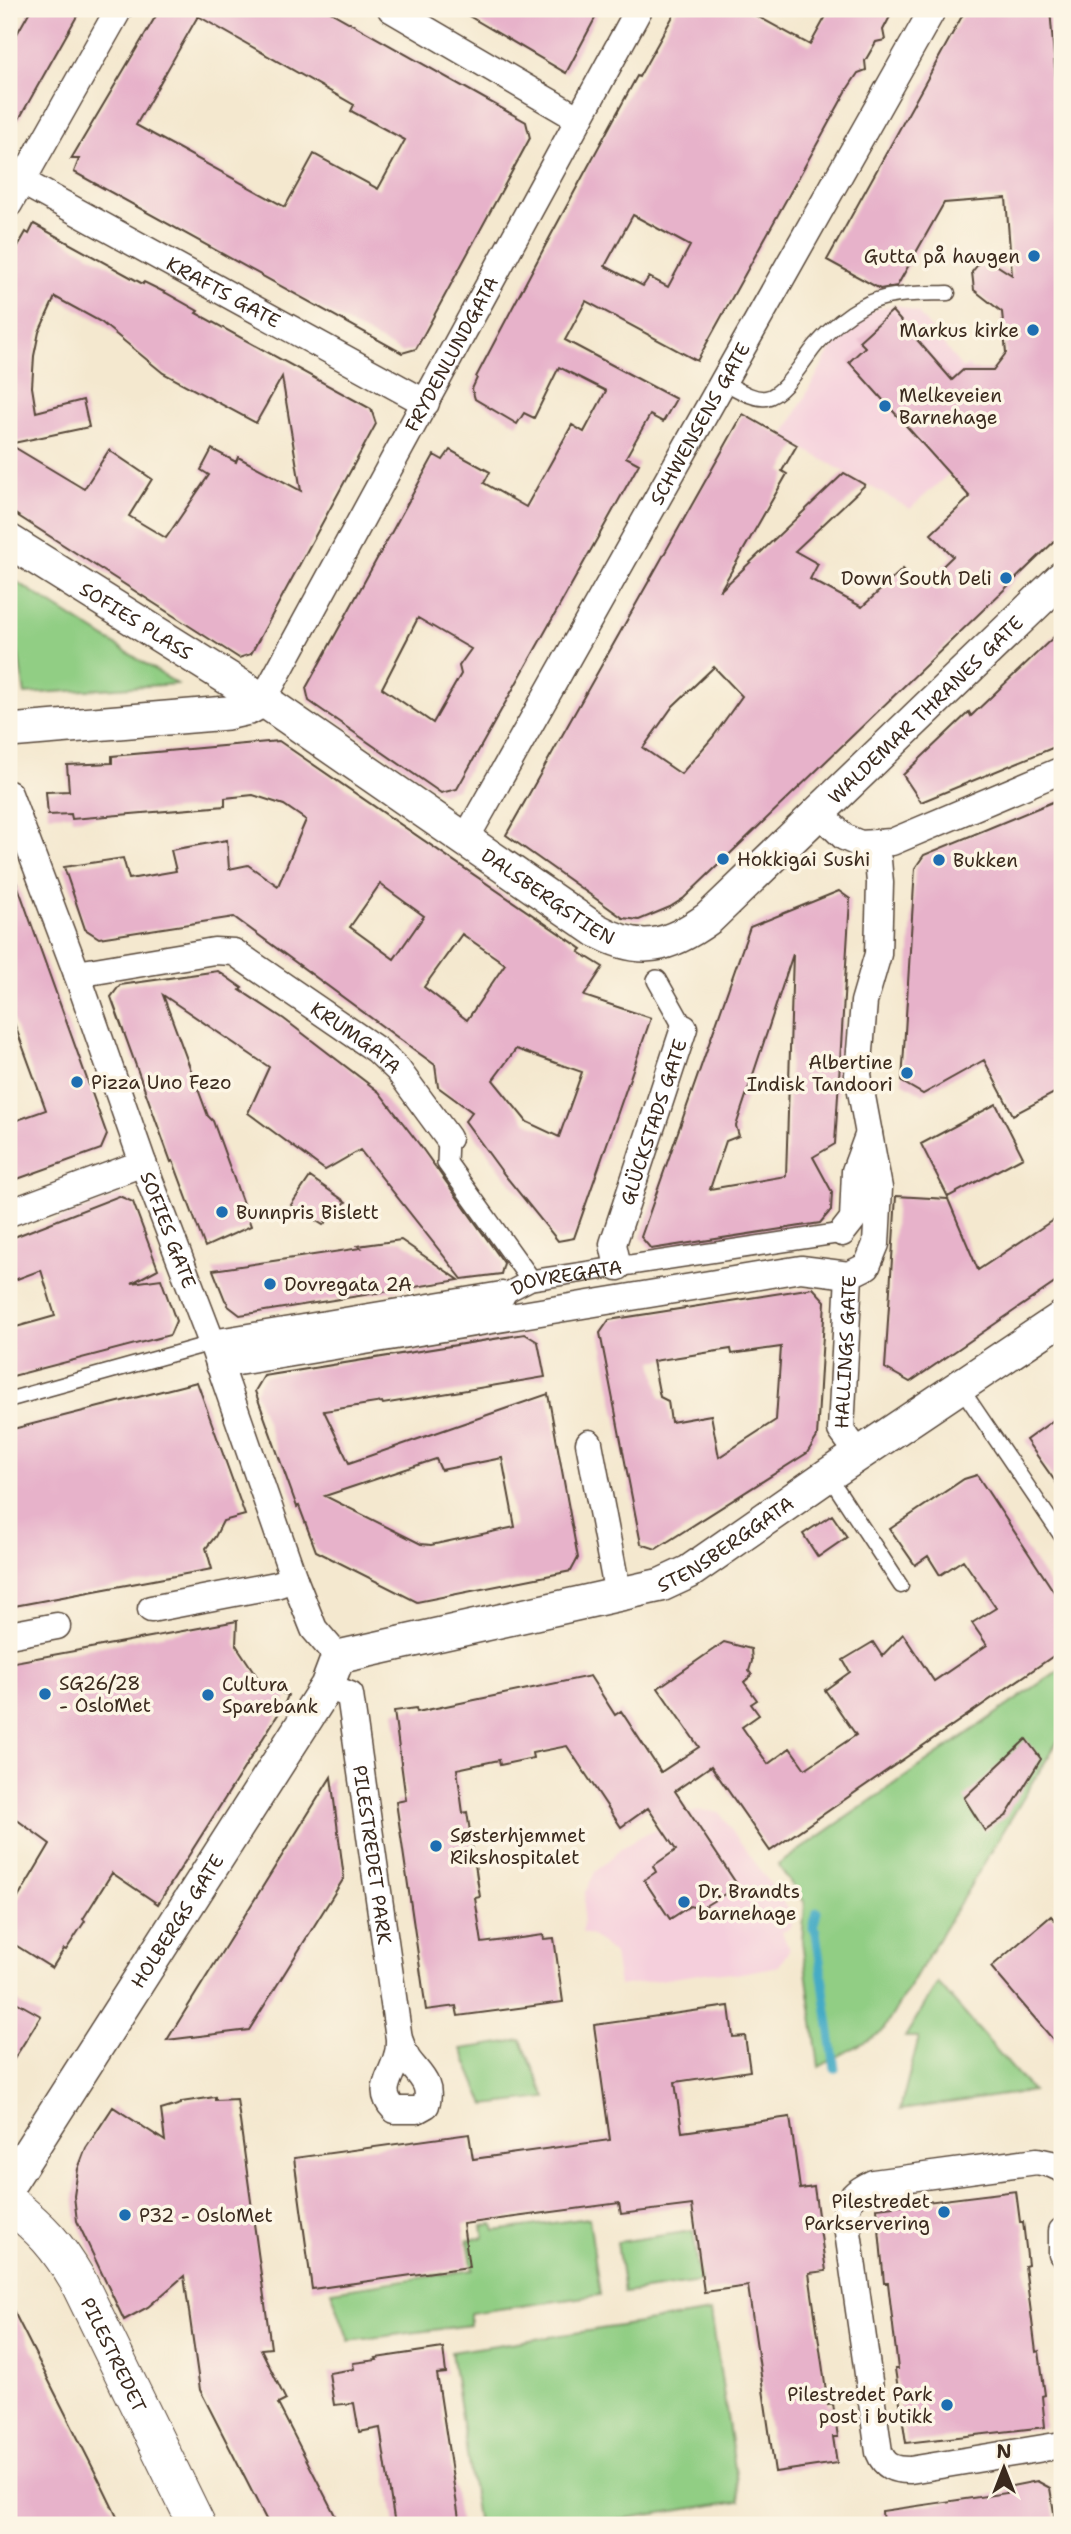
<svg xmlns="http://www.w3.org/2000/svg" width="1071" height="2534" font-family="'Shantell Sans',sans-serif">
<rect width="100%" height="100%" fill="#fcf5e5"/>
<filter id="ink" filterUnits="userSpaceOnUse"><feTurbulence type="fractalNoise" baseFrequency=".0143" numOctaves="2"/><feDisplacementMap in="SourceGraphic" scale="14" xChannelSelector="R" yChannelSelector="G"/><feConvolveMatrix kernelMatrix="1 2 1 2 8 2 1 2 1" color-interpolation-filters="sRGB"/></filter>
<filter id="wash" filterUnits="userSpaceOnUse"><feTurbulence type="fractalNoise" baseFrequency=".00686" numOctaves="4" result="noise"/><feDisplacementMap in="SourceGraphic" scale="28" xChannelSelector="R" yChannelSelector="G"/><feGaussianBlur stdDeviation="1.57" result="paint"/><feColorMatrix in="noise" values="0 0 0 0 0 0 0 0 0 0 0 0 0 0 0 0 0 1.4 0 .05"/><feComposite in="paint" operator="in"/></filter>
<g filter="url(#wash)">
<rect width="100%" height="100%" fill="#f4e8cf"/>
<path fill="#f5cfdc" d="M 898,305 L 918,313 L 963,369 L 968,365 L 987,388 L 993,434 L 910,509 L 783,437 L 826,358 L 843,334 L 867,314 L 878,308 Z
M 698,1810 L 719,1812 L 791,1913 L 791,1927 L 782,1932 L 789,1950 L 779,1966 L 736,1974 L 712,1972 L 619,1986 L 614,1954 L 594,1937 L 582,1932 L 585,1892 L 595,1872 L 622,1848 L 639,1837 Z"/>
<path fill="#91ce84" stroke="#667c51" stroke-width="2" d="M 9,577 L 177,684 L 25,694 L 9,598 Z
M 1062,1668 L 1062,1734 L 882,2032 L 819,2067 L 802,1941 L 805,1903 L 778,1865 Z
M 938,1983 L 1032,2091 L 900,2110 L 919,2037 L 905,2037 Z
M 521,2040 L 546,2098 L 485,2105 L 461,2049 Z
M 589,2218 L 600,2295 L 470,2313 L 470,2325 L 349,2341 L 331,2291 L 473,2270 L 468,2240 L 484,2237 L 482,2226 L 493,2224 L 495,2231 Z
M 693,2231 L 700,2282 L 624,2293 L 617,2242 Z
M 711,2312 L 740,2501 L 581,2525 L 478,2525 L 451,2352 Z"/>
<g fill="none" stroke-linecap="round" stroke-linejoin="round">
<path stroke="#45abc5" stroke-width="9" d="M 817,1912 L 813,1928 L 816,1932 L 835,2069"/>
</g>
<g id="blocks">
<path fill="#e7b2ca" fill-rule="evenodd" d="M 31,9 L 81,9 L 9,137 L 9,48 Z
M 160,9 L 325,9 L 526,122 L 530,138 L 416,349 L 402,353 L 74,172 L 79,159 L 71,159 ZM 198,16 L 354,105 L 351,111 L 405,140 L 378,189 L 314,154 L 285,207 L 136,125 Z
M 457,9 L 600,9 L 566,73 Z
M 677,9 L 744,9 L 810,45 L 830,9 L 894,9 L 883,30 L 885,40 L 876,42 L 865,61 L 866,70 L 858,73 L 848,88 L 697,361 L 586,301 L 565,340 L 676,399 L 663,422 L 650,415 L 626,457 L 639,464 L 457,789 L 441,793 L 309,701 L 306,688 L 434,455 L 443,460 L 450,450 L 490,472 L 484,483 L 526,507 L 572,425 L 584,432 L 606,391 L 559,367 L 534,418 L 524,413 L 517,424 L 475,399 L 472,389 L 477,378 L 476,377 L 544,248 L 637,76 L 639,77 ZM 633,215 L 690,246 L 668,287 L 649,277 L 643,286 L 605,266 ZM 418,618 L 471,649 L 459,666 L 461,674 L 433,723 L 382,688 Z
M 966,9 L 1050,9 L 1056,81 L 1061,86 L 1057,92 L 1060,130 L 1062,132 L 1062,534 L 684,898 L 670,907 L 639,920 L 623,918 L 506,835 L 743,414 L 797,445 L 782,471 L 787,474 L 720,591 L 844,473 L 865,485 L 795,551 L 818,564 L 810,579 L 862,607 L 903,569 L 921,587 L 953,556 L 931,534 L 970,497 L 849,362 L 865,347 L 859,341 L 892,311 L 952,380 L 963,370 L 993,370 L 1006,353 L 1002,312 L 974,290 L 972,272 L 984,257 L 1012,275 L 1006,198 L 944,203 L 897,286 L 880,289 L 827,260 ZM 714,667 L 742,696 L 713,737 L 681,774 L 643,748 L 673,706 Z
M 34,224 L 143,284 L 144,282 L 166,293 L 198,311 L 196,313 L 371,409 L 376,424 L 251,654 L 239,658 L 9,510 L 9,444 L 84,489 L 109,450 L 152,479 L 129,516 L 166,538 L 209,475 L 201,470 L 212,449 L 236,462 L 238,457 L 301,491 L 282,377 L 256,423 L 163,373 L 101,322 L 55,297 L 39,332 L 34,356 L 32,387 L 36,412 L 83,400 L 89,427 L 9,444 L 9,262 L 26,232 L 29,234 Z
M 1062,629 L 1062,744 L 921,802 L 903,775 L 969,712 L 971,716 Z
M 279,741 L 582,949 L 579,952 L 603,967 L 584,996 L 651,1018 L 574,1238 L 558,1241 L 503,1173 L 465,1121 L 472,1112 L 438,1087 L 435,1065 L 234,917 L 99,938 L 85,929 L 64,867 L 123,858 L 129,879 L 176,871 L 171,850 L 227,840 L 229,869 L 248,865 L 278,886 L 306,820 L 284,805 L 253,795 L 225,798 L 225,806 L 72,819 L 71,814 L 48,815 L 46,792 L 69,791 L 67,765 L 112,763 L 112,756 ZM 380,884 L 424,916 L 394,959 L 350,927 ZM 462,934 L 505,964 L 467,1020 L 424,987 ZM 516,1049 L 582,1072 L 559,1137 L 527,1122 L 493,1080 Z
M 1062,798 L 1062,1089 L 1013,1115 L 984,1060 L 923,1094 L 902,1082 L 915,868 L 924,855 Z
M 12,870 L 107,1135 L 101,1149 L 9,1182 L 9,1123 L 46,1110 L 9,1009 L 9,871 Z
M 839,891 L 850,899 L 835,1144 L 813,1157 L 832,1192 L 831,1210 L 820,1223 L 651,1249 L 641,1237 L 750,927 ZM 793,954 L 786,1176 L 710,1189 L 726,1141 L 739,1136 L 736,1126 Z
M 218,971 L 242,988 L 240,990 L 284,1019 L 379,1092 L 419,1144 L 504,1263 L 501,1274 L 462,1279 L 360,1150 L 325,1170 L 248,1113 L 269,1067 L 163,995 L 208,1116 L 213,1121 L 251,1226 L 205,1247 L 173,1161 L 171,1162 L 111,997 L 120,985 Z
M 996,1104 L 1023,1157 L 948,1197 L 921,1144 Z
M 310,1177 L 346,1202 L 323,1225 L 291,1205 Z
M 119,1196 L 133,1202 L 158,1269 L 132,1283 L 161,1279 L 176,1321 L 170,1335 L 9,1377 L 9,1329 L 55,1316 L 41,1270 L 9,1282 L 9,1239 Z
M 896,1196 L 948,1199 L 978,1270 L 1062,1214 L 1062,1278 L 910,1382 L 885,1368 Z
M 401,1240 L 459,1280 L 240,1315 L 227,1305 L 228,1303 L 225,1300 L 213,1270 L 361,1248 L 358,1246 Z
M 813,1288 L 825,1301 L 817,1437 L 807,1453 L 656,1549 L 641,1544 L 600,1333 L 609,1320 ZM 781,1347 L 776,1420 L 719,1457 L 711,1415 L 671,1422 L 668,1401 L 660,1397 L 653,1361 L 731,1349 L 732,1354 Z
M 525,1334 L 538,1342 L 545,1377 L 383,1404 L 382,1402 L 324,1411 L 349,1463 L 548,1394 L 578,1558 L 571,1571 L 417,1602 L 316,1551 L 299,1506 L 297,1507 L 255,1391 L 264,1376 ZM 502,1458 L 515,1527 L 431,1545 L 421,1544 L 325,1496 L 436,1459 L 441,1470 Z
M 197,1382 L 245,1515 L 223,1521 L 215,1537 L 206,1548 L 212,1569 L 9,1607 L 9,1430 Z
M 1062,1414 L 1062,1491 L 1026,1440 Z
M 977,1475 L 1062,1604 L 1062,1650 L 770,1851 L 711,1766 L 675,1791 L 738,1886 L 700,1909 L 690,1906 L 670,1919 L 644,1880 L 656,1872 L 653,1866 L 676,1850 L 648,1808 L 621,1827 L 567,1746 L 532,1753 L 533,1758 L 500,1765 L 499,1760 L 457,1769 L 463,1813 L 467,1812 L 480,1897 L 475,1898 L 482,1943 L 543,1935 L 544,1939 L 554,1938 L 563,2002 L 458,2016 L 456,2006 L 426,2010 L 396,1802 L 406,1800 L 394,1711 L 416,1708 L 417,1712 L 590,1676 L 615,1715 L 621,1711 L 661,1772 L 699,1747 L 658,1688 L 724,1642 L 751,1649 L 752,1661 L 749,1671 L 752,1675 L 744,1682 L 757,1700 L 751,1704 L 759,1715 L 742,1727 L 768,1764 L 790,1748 L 805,1769 L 856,1735 L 825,1690 L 850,1672 L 843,1660 L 873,1642 L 882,1656 L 903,1634 L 934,1681 L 987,1645 L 972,1623 L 996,1608 L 963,1560 L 940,1575 L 928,1556 L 915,1565 L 890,1529 L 964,1479 Z
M 832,1515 L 847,1537 L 818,1557 L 803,1534 Z
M 237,1621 L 236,1645 L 264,1687 L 288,1695 L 284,1705 L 158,1904 L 112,1873 L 83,1919 L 85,1921 L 66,1950 L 64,1949 L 52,1968 L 9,1941 L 9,1913 L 50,1844 L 9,1814 L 9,1663 Z
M 1026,1739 L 1041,1759 L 1006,1816 L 985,1831 L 964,1798 Z
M 331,1777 L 344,1878 L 249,2030 L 167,2040 Z
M 1051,1916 L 1062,1928 L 1062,2050 L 991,1967 Z
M 9,1998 L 41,2016 L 9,2067 Z
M 729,2006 L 733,2037 L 745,2036 L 750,2071 L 675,2082 L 682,2132 L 790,2117 L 800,2189 L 814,2187 L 826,2271 L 809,2273 L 828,2405 L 833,2404 L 838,2437 L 833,2437 L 837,2463 L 775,2472 L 748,2286 L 704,2292 L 692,2205 L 621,2214 L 619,2203 L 463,2224 L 469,2267 L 312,2289 L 294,2158 L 469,2134 L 473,2159 L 610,2140 L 594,2025 Z
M 215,2097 L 215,2100 L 237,2099 L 271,2348 L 261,2349 L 286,2400 L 278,2404 L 340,2525 L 269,2525 L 200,2390 L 184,2276 L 148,2307 L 124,2320 L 77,2221 L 74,2196 L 78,2169 L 86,2148 L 113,2107 L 165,2141 L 161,2110 L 181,2104 L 181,2102 Z
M 1016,2191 L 1020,2222 L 1023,2222 L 1028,2265 L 1025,2266 L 1036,2352 L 1039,2351 L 1045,2395 L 1042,2396 L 1045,2427 L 906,2443 L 895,2369 L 898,2369 L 888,2283 L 884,2283 L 877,2208 Z
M 9,2302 L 100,2482 L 121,2525 L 9,2525 Z
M 443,2348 L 446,2373 L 437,2374 L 460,2525 L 395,2525 L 380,2428 L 359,2432 L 354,2403 L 334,2405 L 329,2373 L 354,2369 L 353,2363 L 377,2360 L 376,2358 Z
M 1037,2481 L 1050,2488 L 1056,2525 L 883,2525 L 882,2511 L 1007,2493 L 1007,2487 Z"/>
</g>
</g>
<g filter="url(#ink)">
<use href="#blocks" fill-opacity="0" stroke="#574639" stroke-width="2"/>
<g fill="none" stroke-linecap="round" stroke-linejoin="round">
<defs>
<path id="service" d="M 721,381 C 734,387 752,400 766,398 C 785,395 805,357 817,344 C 830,329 846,315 863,306 C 887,292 921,294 948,293
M 961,1388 L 1062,1537
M 11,1399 L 212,1343
M 828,1475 L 901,1586"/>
<g id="pedestrian">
<path d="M 657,980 L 684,1028"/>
<path d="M 448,1138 L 447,1163 L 531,1280"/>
<path id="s1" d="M 502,1295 L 531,1280 L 842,1233"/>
</g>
<g id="minor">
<path d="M 391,9 L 579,119"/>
<path id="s2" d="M 21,181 L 426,403"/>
<path d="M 9,204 L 119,9"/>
<path id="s3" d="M 263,700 L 639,9"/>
<path id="s4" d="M 9,794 L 77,974 L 143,1163 L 212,1343 L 294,1579 L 314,1629 L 338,1657"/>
<path d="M 818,812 L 844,837 L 860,844 L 892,842 L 1062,770"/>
<path id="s5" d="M 465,840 L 933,9"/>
<path id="s6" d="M 77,974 L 214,951 L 234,952 L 377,1050 L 398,1070 L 448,1138"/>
<path d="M 9,1213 L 143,1163"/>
<path d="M 842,1233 L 853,1219 L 855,1171 L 869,1133"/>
<path id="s7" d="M 618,1267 L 613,1244 L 684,1028"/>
<path d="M 212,1343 L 502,1295"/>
<path d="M 219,1365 L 801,1269 L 849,1275"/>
<path d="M 589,1443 L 618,1595"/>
<path id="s8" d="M 859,1454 L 841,1430 L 849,1275 L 867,1266 L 876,1244 L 879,1188 L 858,1075 L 864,1002 L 878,954 L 880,883 L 878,860 L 874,845"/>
<path d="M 151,1609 L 276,1585 L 294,1579"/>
<path d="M 9,1635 L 57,1626"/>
<path id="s9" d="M 327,1686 L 350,1695 L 399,2039 C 402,2046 404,2054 408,2060 C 419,2075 433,2084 426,2105 L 417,2110 L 395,2110 C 375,2090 392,2078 397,2056 C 399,2051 399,2045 399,2039"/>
<path d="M 1062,2169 L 1051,2164 L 1037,2161 L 873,2183 C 856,2191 846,2198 846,2218 L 879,2452 C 885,2467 894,2470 910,2470 L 1062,2445"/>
<path d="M 1062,2231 L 1062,2254"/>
</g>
<g id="tertiary">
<path id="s10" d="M 9,541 L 263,700 L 596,930 C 641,955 669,947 709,918 L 1062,578"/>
<path d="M 9,731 L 227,713 L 249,708 L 263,700"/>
<path id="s11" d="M 9,2184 L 327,1686 L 338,1657 L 661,1585 L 689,1572 L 828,1475 L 1062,1318"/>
</g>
<g id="secondary">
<path id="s12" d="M 9,2203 C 42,2229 57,2245 78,2281 L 197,2525"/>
</g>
</defs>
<use href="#service" stroke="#574639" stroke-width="17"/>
<use href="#pedestrian" stroke="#574639" stroke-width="22"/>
<use href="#minor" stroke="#574639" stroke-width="29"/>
<use href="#tertiary" stroke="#574639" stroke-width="36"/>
<use href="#secondary" stroke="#574639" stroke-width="39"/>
<use href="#service" stroke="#fff" stroke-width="14"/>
<use href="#pedestrian" stroke="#fff" stroke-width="19"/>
<use href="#minor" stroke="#fff" stroke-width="26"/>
<use href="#tertiary" stroke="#fff" stroke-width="33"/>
<use href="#secondary" stroke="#fff" stroke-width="37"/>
</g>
</g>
<g fill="#1f6fb2" stroke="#fcf5e5" stroke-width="2.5">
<circle cx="1034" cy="256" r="7"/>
<circle cx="1033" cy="330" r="7"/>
<circle cx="885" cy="406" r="7"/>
<circle cx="1006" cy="578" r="7"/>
<circle cx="723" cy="859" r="7"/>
<circle cx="939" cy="860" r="7"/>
<circle cx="907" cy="1073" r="7"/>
<circle cx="77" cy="1082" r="7"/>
<circle cx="222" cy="1212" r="7"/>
<circle cx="270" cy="1284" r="7"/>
<circle cx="45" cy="1694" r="7"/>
<circle cx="208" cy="1695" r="7"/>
<circle cx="436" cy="1846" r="7"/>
<circle cx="684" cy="1902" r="7"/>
<circle cx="944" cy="2212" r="7"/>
<circle cx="125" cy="2215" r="7"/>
<circle cx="947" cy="2405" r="7"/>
</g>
<g text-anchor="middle" stroke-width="7" stroke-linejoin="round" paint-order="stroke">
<g font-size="19" fill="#3b2a1e" stroke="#fcf5e5" text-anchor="start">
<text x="1020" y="263" text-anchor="end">Gutta på haugen</text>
<text x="1019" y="337" text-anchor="end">Markus kirke</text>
<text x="899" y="402">Melkeveien<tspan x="899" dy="22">Barnehage</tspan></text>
<text x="992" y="585" text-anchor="end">Down South Deli</text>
<text x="737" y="866">Hokkigai Sushi</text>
<text x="953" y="867">Bukken</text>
<text x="893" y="1069" text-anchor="end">Albertine<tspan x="893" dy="22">Indisk Tandoori</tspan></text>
<text x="91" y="1089">Pizza Uno Fezo</text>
<text x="236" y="1219">Bunnpris Bislett</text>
<text x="284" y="1291">Dovregata 2A</text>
<text x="59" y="1690">SG26/28<tspan x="59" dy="22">- OsloMet</tspan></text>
<text x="222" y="1691">Cultura<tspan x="222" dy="22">Sparebank</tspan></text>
<text x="450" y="1842">Søsterhjemmet<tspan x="450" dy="22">Rikshospitalet</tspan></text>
<text x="698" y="1898">Dr. Brandts<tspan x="698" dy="22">barnehage</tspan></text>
<text x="930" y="2208" text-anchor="end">Pilestredet<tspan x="930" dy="22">Parkservering</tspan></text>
<text x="139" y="2222">P32 - OsloMet</text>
<text x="933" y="2401" text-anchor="end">Pilestredet Park<tspan x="933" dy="22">post i butikk</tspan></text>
</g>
<g font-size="19" fill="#3b2a1e" stroke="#fcf5e5">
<text dy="7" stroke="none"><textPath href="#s2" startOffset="231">KRAFTS GATE</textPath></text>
<text dy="7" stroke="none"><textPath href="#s3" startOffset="394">FRYDENLUNDGATA</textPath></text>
<text dy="7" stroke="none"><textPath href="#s5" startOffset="478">SCHWENSENS GATE</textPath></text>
<text dy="7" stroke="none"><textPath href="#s10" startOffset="150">SOFIES PLASS</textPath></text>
<text dy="7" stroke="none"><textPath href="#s10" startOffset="1127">WALDEMAR THRANES GATE</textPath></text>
<text dy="7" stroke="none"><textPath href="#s10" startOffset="646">DALSBERGSTIEN</textPath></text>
<text dy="7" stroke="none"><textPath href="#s6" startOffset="308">KRUMGATA</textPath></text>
<text dy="7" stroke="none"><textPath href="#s7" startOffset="152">GLÜCKSTADS GATE</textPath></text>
<text dy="7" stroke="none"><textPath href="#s4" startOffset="464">SOFIES GATE</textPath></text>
<text dy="7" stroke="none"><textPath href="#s1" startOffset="68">DOVREGATA</textPath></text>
<text dy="7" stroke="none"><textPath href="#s8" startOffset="108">HALLINGS GATE</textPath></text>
<text dy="7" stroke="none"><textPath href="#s11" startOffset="1029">STENSBERGGATA</textPath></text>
<text dy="7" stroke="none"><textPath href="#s9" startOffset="186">PILESTREDET PARK</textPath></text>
<text dy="7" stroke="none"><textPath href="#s11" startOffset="312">HOLBERGS GATE</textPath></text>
<text dy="7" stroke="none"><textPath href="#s12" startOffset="187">PILESTREDET</textPath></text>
</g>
</g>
<rect width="1071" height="2534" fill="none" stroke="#fcf5e5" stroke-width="35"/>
<g transform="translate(1004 2468)" stroke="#fcf5e5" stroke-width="5" paint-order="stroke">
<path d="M0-5L12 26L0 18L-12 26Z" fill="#3b2a1e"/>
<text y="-10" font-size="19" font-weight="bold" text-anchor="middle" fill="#3b2a1e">N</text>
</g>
</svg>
